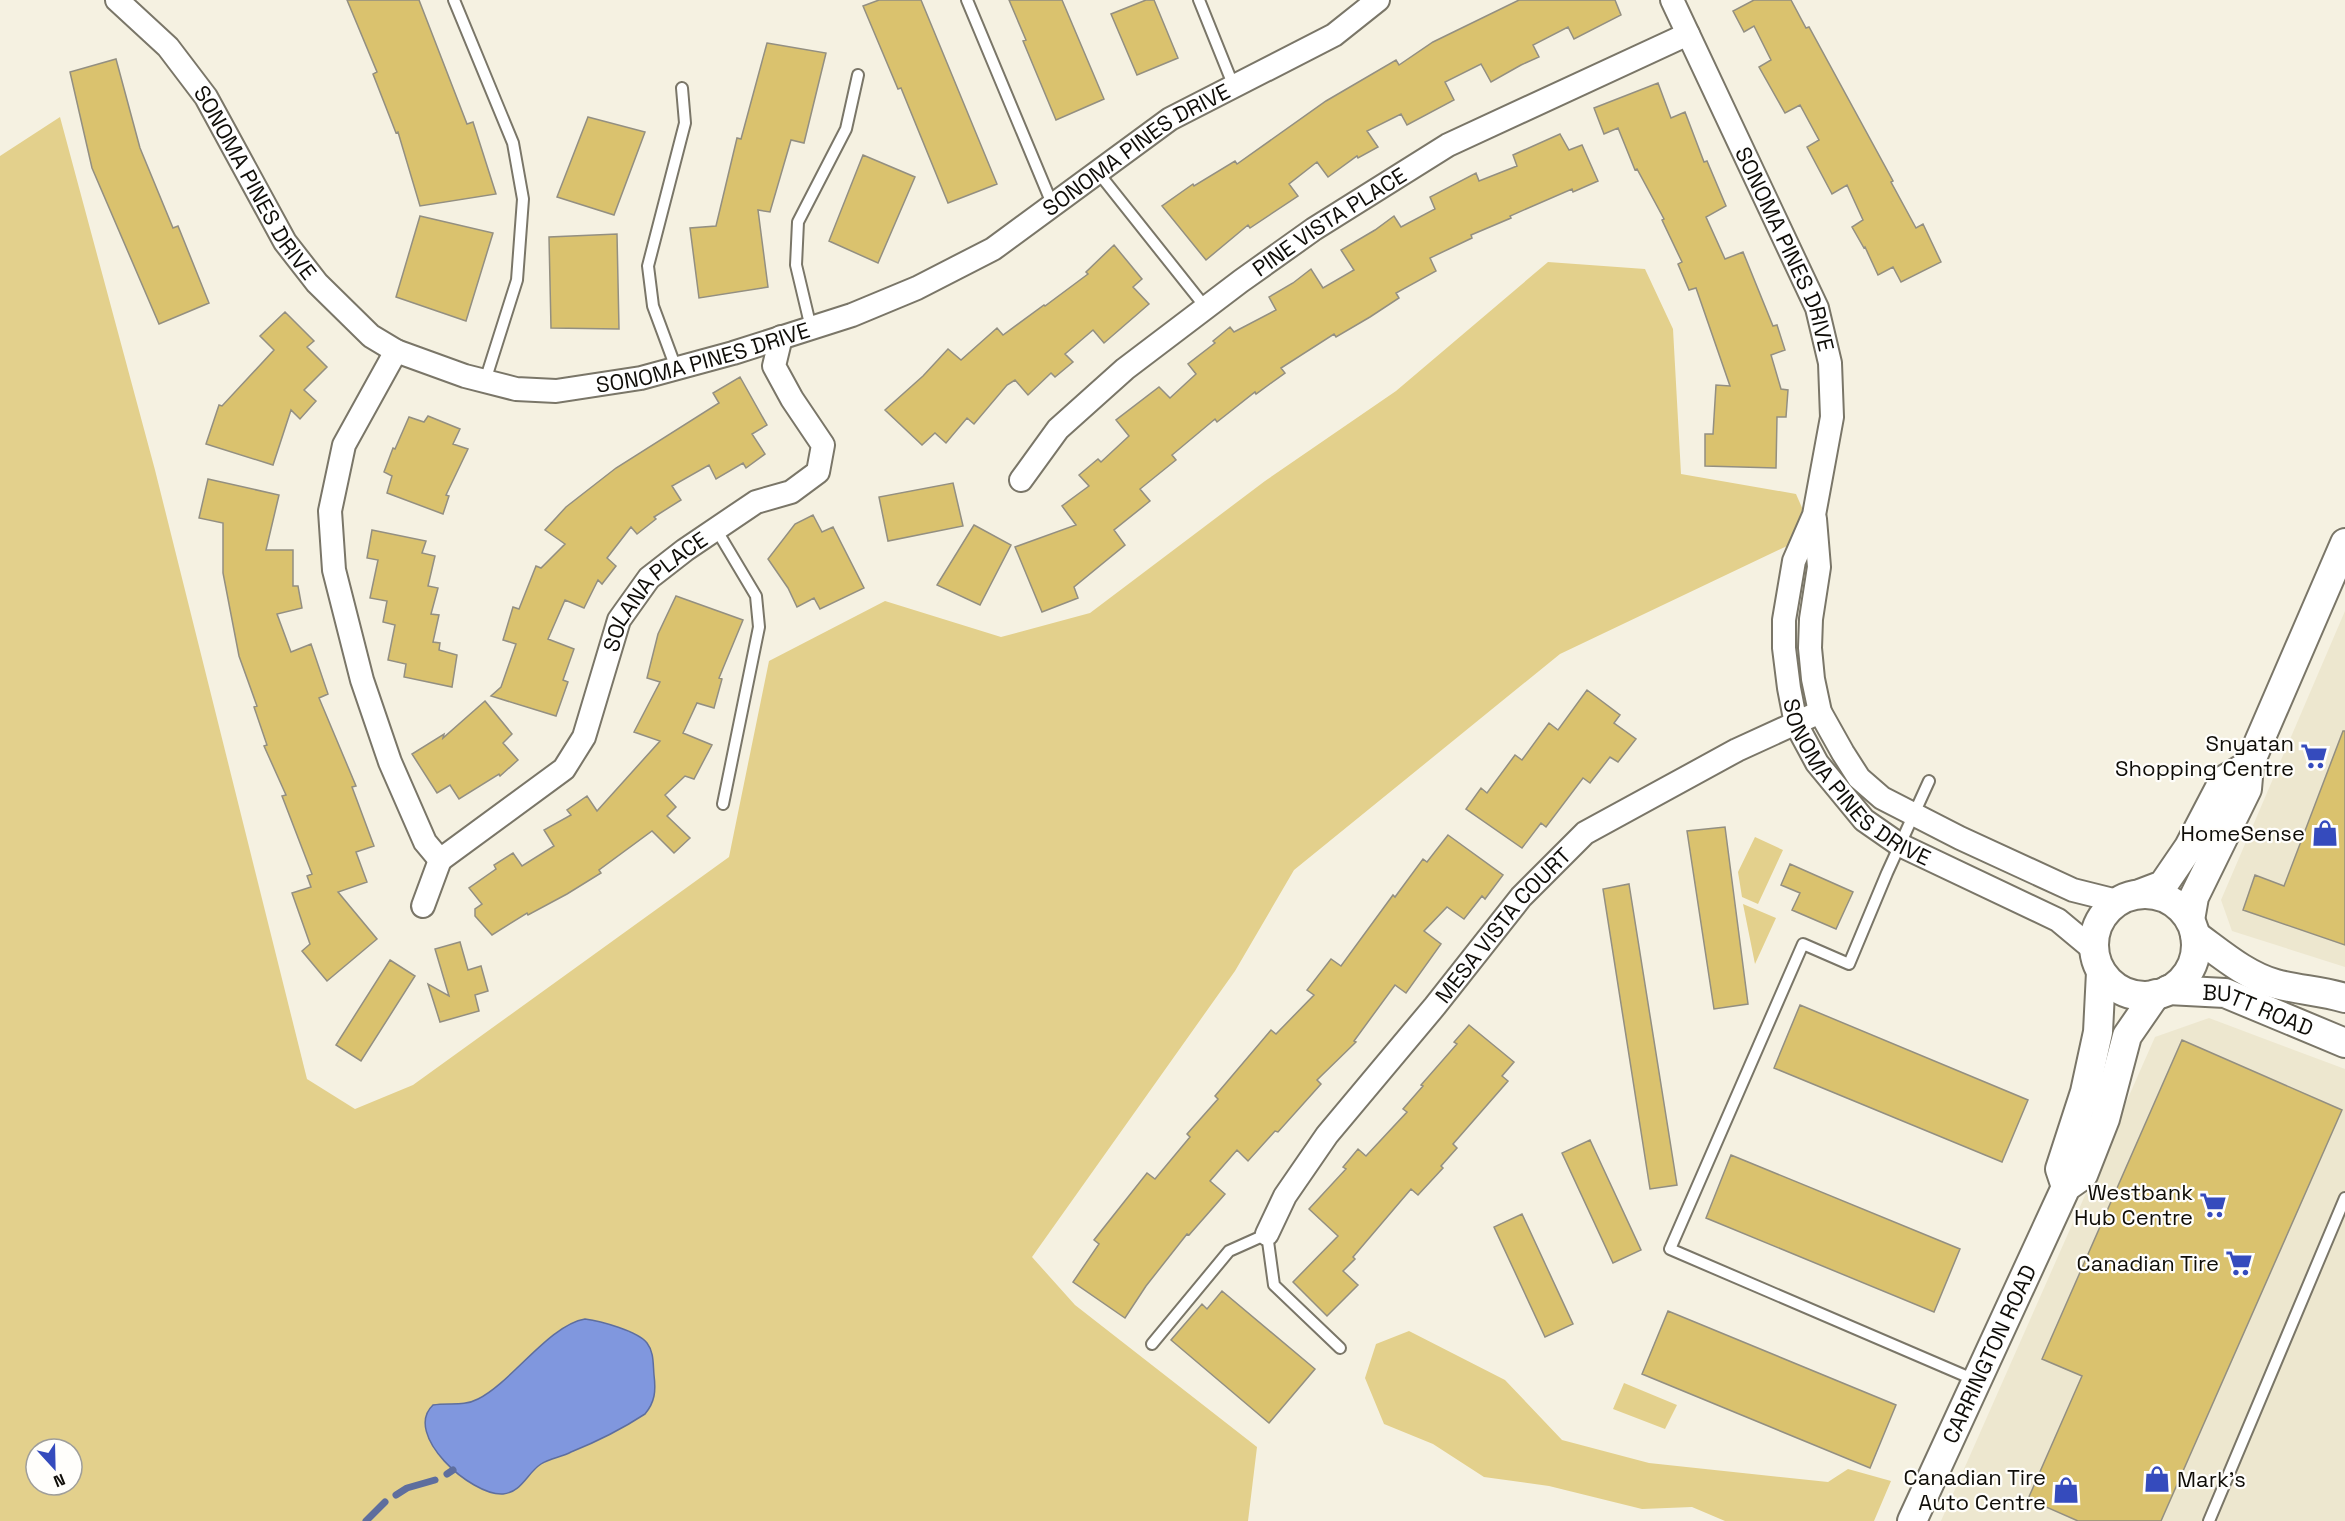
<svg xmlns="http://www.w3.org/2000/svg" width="2345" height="1521" font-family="'Space Grotesk',sans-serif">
<rect width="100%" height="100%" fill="#f5f1e1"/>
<path fill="#ede7cf" d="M 2345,611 L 2345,967 L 2232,931 L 2221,900 Z
M 2209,1018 L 2345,1069 L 2345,1521 L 1941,1521 L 2155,1037 Z"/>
<path fill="#e3d08c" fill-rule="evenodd" d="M 60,117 L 155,470 L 307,1079 L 355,1109 L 413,1085 L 729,857 L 769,661 L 885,601 L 1001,637 L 1090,613 L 1265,481 L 1396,391 L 1548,262 L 1645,269 L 1673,329 L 1681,474 L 1796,494 L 1803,510 L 1787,546 L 1560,654 L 1294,870 L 1235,971 L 1032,1257 L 1075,1305 L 1257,1447 L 1248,1521 L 0,1521 L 0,156 ZM 36,1449 L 72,1449 L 72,1485 L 36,1485 Z
M 1755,837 L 1783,850 L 1758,904 L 1742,897 L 1738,872 Z
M 1743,904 L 1776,918 L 1755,964 Z
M 1409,1331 L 1505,1380 L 1562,1440 L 1649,1463 L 1828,1482 L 1848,1469 L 1891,1481 L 1874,1521 L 1725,1521 L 1692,1507 L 1642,1509 L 1549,1486 L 1484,1477 L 1433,1444 L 1384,1424 L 1365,1378 L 1376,1344 Z
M 1624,1383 L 1677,1405 L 1665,1429 L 1613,1409 Z"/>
<path fill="#8097de" stroke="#5e6e9e" stroke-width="1.5" d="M 585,1319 C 600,1321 638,1331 647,1343 C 654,1352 653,1364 654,1375 C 656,1391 655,1402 645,1414 C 622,1429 596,1442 571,1452 C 562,1457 550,1458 541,1464 C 527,1473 522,1492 503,1494 C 471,1496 402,1434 433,1405 C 448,1402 463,1407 478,1399 C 512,1382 549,1325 585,1319 Z"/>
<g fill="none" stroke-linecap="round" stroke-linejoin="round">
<path stroke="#5e6e9e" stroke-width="7" d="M 447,1474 L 453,1470
M 396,1495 L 407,1488 L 435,1480
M 366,1521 L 385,1502"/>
</g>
<path fill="#dac26e" stroke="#938f81" stroke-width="1.5" d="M 347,0 L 419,0 L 467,124 L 473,122 L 496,194 L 420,206 L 398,132 L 396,133 L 373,74 L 377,72 Z
M 879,0 L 921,0 L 997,184 L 948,203 L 901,88 L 898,89 L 863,6 Z
M 1009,0 L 1062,0 L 1104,99 L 1056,120 L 1023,41 L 1026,40 Z
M 1146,0 L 1154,0 L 1178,58 L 1137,75 L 1111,14 Z
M 1519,0 L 1615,0 L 1621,15 L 1574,39 L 1568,27 L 1533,45 L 1539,57 L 1521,65 L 1491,82 L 1481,64 L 1445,82 L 1454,100 L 1407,125 L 1401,114 L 1367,131 L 1378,147 L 1358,158 L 1357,156 L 1328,177 L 1317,162 L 1289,184 L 1298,196 L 1250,228 L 1248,225 L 1206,260 L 1162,206 L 1193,184 L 1194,186 L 1235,161 L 1237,164 L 1326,101 L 1396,60 L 1399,65 L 1433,42 Z
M 1754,0 L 1791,0 L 1806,28 L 1809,27 L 1893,181 L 1891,182 L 1916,228 L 1923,224 L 1941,262 L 1901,282 L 1893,267 L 1878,275 L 1865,247 L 1864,248 L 1852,227 L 1863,220 L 1847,185 L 1832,194 L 1807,147 L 1819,140 L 1800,105 L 1785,113 L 1759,67 L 1771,60 L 1754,26 L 1744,32 L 1733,11 Z
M 767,43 L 826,53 L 804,143 L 791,140 L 770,212 L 758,210 L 768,287 L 699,298 L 690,228 L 716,226 L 737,138 L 741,139 Z
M 116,59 L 140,148 L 173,228 L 178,226 L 209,303 L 159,324 L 92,168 L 70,72 Z
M 1658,83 L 1671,118 L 1685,112 L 1704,162 L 1707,161 L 1726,206 L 1706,217 L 1725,259 L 1743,252 L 1773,326 L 1777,325 L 1785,350 L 1771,355 L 1781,389 L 1788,390 L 1786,417 L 1777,417 L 1776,468 L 1705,466 L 1705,434 L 1713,434 L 1716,385 L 1730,386 L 1696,288 L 1689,290 L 1678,264 L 1682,262 L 1662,220 L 1664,219 L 1637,169 L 1635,170 L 1618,128 L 1604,134 L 1594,108 Z
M 588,117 L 645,132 L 614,215 L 557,197 Z
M 1560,134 L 1569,150 L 1582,145 L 1598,181 L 1573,192 L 1572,189 L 1510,216 L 1511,218 L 1471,235 L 1472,238 L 1430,258 L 1436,271 L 1396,293 L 1399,298 L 1370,317 L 1336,337 L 1334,334 L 1281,368 L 1285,373 L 1256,394 L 1255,392 L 1217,422 L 1215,419 L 1172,455 L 1176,460 L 1140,489 L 1150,501 L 1114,530 L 1125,545 L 1074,587 L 1078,598 L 1042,612 L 1015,547 L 1076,525 L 1062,506 L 1089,486 L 1079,475 L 1098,459 L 1101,462 L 1129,436 L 1116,420 L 1159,387 L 1170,398 L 1196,374 L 1188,364 L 1215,343 L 1213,341 L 1230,327 L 1234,332 L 1276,310 L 1269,297 L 1293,283 L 1311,269 L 1323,288 L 1354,270 L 1341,250 L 1375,230 L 1394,216 L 1401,227 L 1435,209 L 1430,197 L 1476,173 L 1479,181 L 1517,166 L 1513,155 Z
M 863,155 L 915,177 L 878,263 L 829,241 Z
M 420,216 L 493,233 L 466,321 L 396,297 Z
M 617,234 L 619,329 L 551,328 L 549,237 Z
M 1114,245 L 1142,279 L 1133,287 L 1149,304 L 1104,343 L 1093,330 L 1065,354 L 1073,362 L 1055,377 L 1051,373 L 1028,395 L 1015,380 L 1007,385 L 974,424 L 967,418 L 946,443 L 935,433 L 922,445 L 885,410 L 923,376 L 948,349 L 961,360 L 997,328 L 1003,335 L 1044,305 L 1045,306 L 1088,274 L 1086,272 Z
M 285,312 L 314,341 L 307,347 L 327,367 L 304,390 L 316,401 L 300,419 L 291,410 L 273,465 L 206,444 L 219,405 L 222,406 L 274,350 L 260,336 Z
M 740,377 L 767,425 L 752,434 L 765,454 L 746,468 L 743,463 L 716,479 L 709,465 L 672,486 L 681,500 L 654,517 L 656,519 L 637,534 L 631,527 L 607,558 L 616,566 L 602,584 L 598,580 L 584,608 L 565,600 L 548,639 L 574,649 L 563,680 L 568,682 L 556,716 L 491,696 L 501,687 L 516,644 L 503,640 L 513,607 L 519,609 L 536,566 L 541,568 L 565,544 L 545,530 L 566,507 L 616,468 L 719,403 L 713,393 Z
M 428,416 L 460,429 L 453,444 L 468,449 L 446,495 L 449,496 L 443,514 L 387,493 L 392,476 L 384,472 L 393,448 L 395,449 L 409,417 L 424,422 Z
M 208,479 L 279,495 L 266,550 L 293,550 L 293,586 L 298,586 L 302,608 L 277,614 L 291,652 L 311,644 L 328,694 L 319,698 L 356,786 L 352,787 L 374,846 L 356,852 L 367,882 L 338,892 L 377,939 L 327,981 L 302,951 L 310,944 L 292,893 L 311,887 L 307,876 L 312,874 L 282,796 L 286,795 L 264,746 L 267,745 L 254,707 L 257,706 L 239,656 L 223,573 L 223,523 L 199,518 Z
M 953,483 L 963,526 L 888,541 L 879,497 Z
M 813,515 L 822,532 L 833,527 L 864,588 L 820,609 L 814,598 L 797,607 L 788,588 L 768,559 L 795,524 Z
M 974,525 L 1011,545 L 980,605 L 937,585 Z
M 372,530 L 426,541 L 422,553 L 435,556 L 428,586 L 438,588 L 431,614 L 439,615 L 433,642 L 440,643 L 439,650 L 457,655 L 452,687 L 404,677 L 406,664 L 388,660 L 395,625 L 383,622 L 387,601 L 370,598 L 378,560 L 367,558 Z
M 676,596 L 743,620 L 719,678 L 722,679 L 714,708 L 697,703 L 683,733 L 712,745 L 694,779 L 685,776 L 665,795 L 676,807 L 667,816 L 690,838 L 674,853 L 652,831 L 599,870 L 601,873 L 567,894 L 528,915 L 527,913 L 492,935 L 475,916 L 475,909 L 482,904 L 469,888 L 496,869 L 494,865 L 513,853 L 522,866 L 554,846 L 544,830 L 571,815 L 567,810 L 587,796 L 597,811 L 660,741 L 634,732 L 660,682 L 647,678 L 658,634 Z
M 1587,690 L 1620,715 L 1614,723 L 1636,739 L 1618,762 L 1610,757 L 1590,783 L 1583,778 L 1546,827 L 1541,823 L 1522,848 L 1466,809 L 1481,788 L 1487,793 L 1515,755 L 1522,760 L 1549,723 L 1558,730 Z
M 485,701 L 512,734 L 503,743 L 518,760 L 500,776 L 499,774 L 459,799 L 450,785 L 437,793 L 412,754 L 444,734 L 443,738 Z
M 2343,731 L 2345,731 L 2345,945 L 2243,910 L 2255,875 L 2284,886 Z
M 1725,827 L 1748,1004 L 1714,1009 L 1687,831 Z
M 1448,835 L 1503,875 L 1485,899 L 1482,896 L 1464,919 L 1447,907 L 1424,931 L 1441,944 L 1406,993 L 1395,985 L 1354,1041 L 1356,1042 L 1317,1080 L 1321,1084 L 1278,1132 L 1275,1131 L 1248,1161 L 1237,1150 L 1210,1181 L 1225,1194 L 1189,1235 L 1187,1234 L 1146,1286 L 1125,1318 L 1073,1282 L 1099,1244 L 1094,1240 L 1147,1173 L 1155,1179 L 1190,1137 L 1187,1134 L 1218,1099 L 1215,1096 L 1271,1030 L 1276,1034 L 1314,995 L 1307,990 L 1331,959 L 1341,966 L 1393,895 L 1395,897 L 1423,859 L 1427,862 Z
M 1790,864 L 1853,892 L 1836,929 L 1792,910 L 1800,893 L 1781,885 Z
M 1629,884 L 1677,1185 L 1650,1189 L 1603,889 Z
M 460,942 L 468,970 L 481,966 L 488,991 L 475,995 L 479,1011 L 440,1022 L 428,984 L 449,996 L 435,949 Z
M 390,960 L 415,976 L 361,1061 L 336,1045 Z
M 1800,1005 L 2028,1100 L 2002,1162 L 1774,1068 Z
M 1469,1025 L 1514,1062 L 1502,1076 L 1508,1081 L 1453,1144 L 1457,1148 L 1441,1166 L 1443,1168 L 1418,1195 L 1411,1189 L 1353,1257 L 1355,1259 L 1343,1271 L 1358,1285 L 1327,1316 L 1293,1282 L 1338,1236 L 1309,1209 L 1346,1169 L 1343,1167 L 1358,1149 L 1366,1156 L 1407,1112 L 1403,1109 L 1423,1086 L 1421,1085 L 1457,1044 L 1454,1042 Z
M 2182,1040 L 2342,1110 L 2161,1521 L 2078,1521 L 2028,1499 L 2082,1376 L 2042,1359 Z
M 1590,1140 L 1641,1250 L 1613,1263 L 1562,1153 Z
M 1731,1155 L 1960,1249 L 1934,1312 L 1706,1218 Z
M 1522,1214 L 1573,1324 L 1545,1337 L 1494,1227 Z
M 1222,1291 L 1315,1369 L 1269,1423 L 1171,1340 L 1202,1304 L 1207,1309 Z
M 1668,1311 L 1896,1405 L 1870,1468 L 1642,1374 Z"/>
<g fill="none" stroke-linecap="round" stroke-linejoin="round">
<defs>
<path id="service" d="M 454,0 L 513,143 L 523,199 L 517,280 L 485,381
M 967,0 L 1053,206
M 1199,0 L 1234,87
M 1097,171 L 1206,308
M 811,328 L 796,265 L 798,222 L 846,129 L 858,75
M 676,368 L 653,306 L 648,266 L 685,123 L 682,88
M 716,529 L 756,596 L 759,627 L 723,804
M 1929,781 L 1887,873 L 1849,964 L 1803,944 L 1670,1249 L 1975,1380
M 1152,1344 L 1229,1251 L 1267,1234 L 1274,1285 L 1340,1348
M 2209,1521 L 2345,1198"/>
<g id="minor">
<path id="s1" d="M 117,0 L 168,47 L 206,97 L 285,242 L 317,283 L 371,336 L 396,351 L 465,376 L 516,389 L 556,391 L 641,378 L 733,353 L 852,315 L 917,288 L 993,249 L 1170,119 L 1334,35 L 1378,0"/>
<path id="s2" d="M 1672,0 L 1817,308 L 1830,363 L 1832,417 L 1814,515 L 1794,561 L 1784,620 L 1784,648 L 1789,688 L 1796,724 L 1817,763 L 1864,820 L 1900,845 L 2058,920 L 2094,950"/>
<path id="s3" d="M 396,351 L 344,445 L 330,511 L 334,570 L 362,680 L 390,762 L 425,842 L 440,860 L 564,769 L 584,737 L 619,620 L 649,578 L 685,550 L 756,502 L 791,492 L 818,472 L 823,445 L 792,399 L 774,366 L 781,337"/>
<path id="s4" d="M 1021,480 L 1058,429 L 1125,369 L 1241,281 L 1314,229 L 1448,145 L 1688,34"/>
<path d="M 1815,519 L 1819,567 L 1811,619 L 1810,648 L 1813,679 L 1820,712 L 1843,753 L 1859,778 L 1882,798 L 1960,838 L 2073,890 L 2117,901"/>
<path d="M 423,906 L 440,860"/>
<path id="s5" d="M 1267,1234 L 1285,1196 L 1327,1135 L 1435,1006 L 1521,897 L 1585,833 L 1737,750 L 1820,712"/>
</g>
<g id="tertiary">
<path d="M 2142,893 L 2163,885 L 2189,847 L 2224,780 L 2249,765"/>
<circle cx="2145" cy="945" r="51"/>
<path d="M 2190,920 L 2194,897 L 2247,789 L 2249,765 L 2345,543"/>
<path d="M 2195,935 C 2220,953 2246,976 2276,984 C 2299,990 2322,991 2345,998"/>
<path id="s6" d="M 2168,990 L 2225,993 L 2345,1043"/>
<path d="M 2066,1187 L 2060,1169 L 2085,1092 L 2098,1032 L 2101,972"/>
<path id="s7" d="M 1912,1521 L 2066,1187 L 2083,1175 L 2105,1119 L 2127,1036 L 2156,994"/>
</g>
</defs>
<use href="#service" stroke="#7a7668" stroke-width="14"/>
<use href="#minor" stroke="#7a7668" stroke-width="26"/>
<use href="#tertiary" stroke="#7a7668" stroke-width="32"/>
<use href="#service" stroke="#fff" stroke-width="10"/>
<use href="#minor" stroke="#fff" stroke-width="22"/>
<use href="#tertiary" stroke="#fff" stroke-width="28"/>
</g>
<defs>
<symbol id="supermarket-bare" viewBox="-9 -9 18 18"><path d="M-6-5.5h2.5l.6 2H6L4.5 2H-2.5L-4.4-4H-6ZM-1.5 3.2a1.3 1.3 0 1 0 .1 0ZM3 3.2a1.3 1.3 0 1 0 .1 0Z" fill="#354bbd" stroke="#fffefb" stroke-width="2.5" paint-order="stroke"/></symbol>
<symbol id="shop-bare" viewBox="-9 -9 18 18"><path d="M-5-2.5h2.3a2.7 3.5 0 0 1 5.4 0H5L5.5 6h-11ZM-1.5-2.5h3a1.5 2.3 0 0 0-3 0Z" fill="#354bbd" stroke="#fffefb" stroke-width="2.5" paint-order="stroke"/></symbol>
</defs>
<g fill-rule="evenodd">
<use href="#supermarket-bare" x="2295" y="737" width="38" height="38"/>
<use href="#shop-bare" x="2306" y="814" width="38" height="38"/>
<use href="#supermarket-bare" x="2194" y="1186" width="38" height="38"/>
<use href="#supermarket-bare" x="2220" y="1244" width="38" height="38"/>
<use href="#shop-bare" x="2138" y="1460" width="38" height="38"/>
<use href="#shop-bare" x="2047" y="1471" width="38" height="38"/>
</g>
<g text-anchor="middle" stroke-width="4.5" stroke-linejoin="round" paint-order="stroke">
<g font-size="22" fill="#0f0d08" stroke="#fffefb">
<text dy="8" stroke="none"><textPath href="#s1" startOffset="1257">SONOMA PINES DRIVE</textPath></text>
<text dy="8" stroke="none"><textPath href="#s1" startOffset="231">SONOMA PINES DRIVE</textPath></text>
<text dy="8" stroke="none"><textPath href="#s4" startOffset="405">PINE VISTA PLACE</textPath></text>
<text dy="8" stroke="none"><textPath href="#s2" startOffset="274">SONOMA PINES DRIVE</textPath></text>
<text dy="8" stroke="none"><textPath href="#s1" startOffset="771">SONOMA PINES DRIVE</textPath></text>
<text dy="8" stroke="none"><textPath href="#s3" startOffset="903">SOLANA PLACE</textPath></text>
<text dy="8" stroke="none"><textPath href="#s2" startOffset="850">SONOMA PINES DRIVE</textPath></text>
<text dy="8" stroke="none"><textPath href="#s5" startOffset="390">MESA VISTA COURT</textPath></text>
<text dy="8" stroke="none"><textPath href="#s6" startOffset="93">BUTT ROAD</textPath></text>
<text dy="8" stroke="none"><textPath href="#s7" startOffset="184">CARRINGTON ROAD</textPath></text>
</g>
<g font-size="22" fill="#0f0d08" stroke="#fffefb" text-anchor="end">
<text x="2294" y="751">Snyatan<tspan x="2294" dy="25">Shopping Centre</tspan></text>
<text x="2305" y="841">HomeSense</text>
<text x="2193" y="1200">Westbank<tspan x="2193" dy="25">Hub Centre</tspan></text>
<text x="2219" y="1271">Canadian Tire</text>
<text x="2046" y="1485">Canadian Tire<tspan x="2046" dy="25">Auto Centre</tspan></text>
<text x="2177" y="1487" text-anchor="start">Mark's</text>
</g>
</g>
<g transform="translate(54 1467) rotate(158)"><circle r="28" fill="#fffefb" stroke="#9f9e9a" stroke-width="1.5"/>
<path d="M0-4.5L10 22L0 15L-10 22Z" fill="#354bbd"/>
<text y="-9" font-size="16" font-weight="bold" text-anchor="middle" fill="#0f0d08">N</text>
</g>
</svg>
